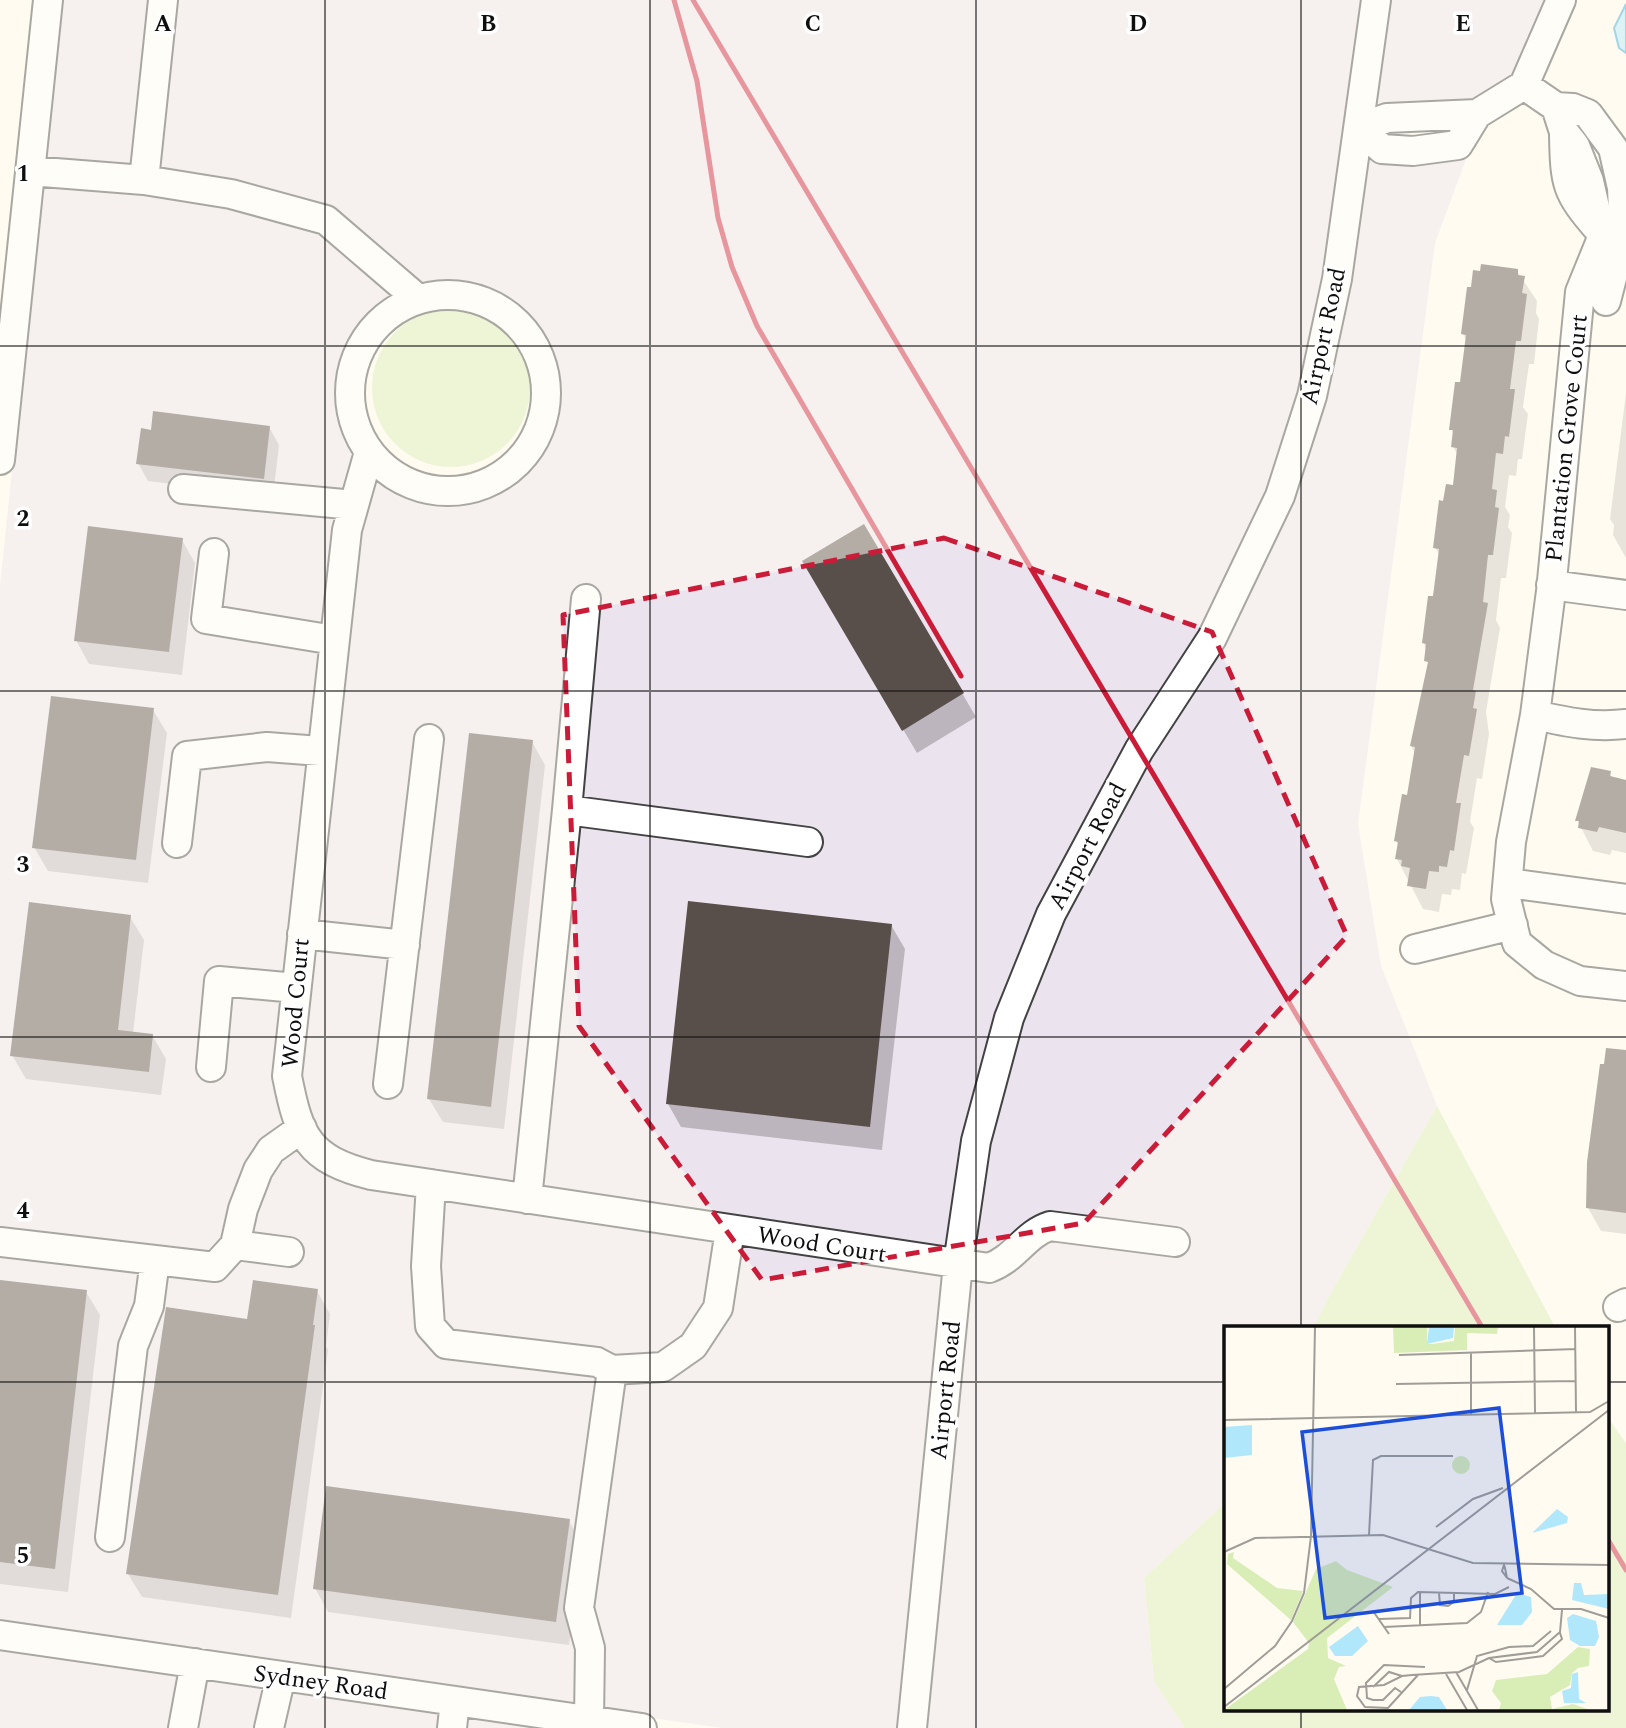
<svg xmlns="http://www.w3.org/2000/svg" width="1626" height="1728" font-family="Spectral,serif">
<rect width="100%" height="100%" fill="#fffbf1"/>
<path fill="#ebe3ee" d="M 61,0 L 1363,0 L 1324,277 L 1300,393 L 1268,491 L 1200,633 L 1039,910 L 947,1251 L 374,1164 L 345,1156 L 323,1139 L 307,1113 L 300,1075 L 359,532 L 376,475 L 387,485 L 422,500 L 459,502 L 491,494 L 526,472 L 547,442 L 558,407 L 556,371 L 543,337 L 519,308 L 486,290 L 449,283 L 412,289 L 381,305 L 359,327 L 341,361 L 337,395 L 342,426 L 355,453 L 334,528 L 307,750 L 274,1074 L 283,1121 L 300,1152 L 944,1274 L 899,1728 L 722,1728 L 0,1624 L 0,586 Z
M 1389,0 L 1547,0 L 1513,77 L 1472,103 L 1375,109 Z
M 1469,151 L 1435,243 L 1358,824 L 1381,966 L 1437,1106 L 1329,1296 L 1314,1327 L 1225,1327 L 1225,1503 L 1144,1578 L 1154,1681 L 1185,1728 L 925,1728 L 971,1266 L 989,1143 L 1022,1022 L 1063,919 L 1151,756 L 1224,643 L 1350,281 L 1369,153 Z
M 0,1647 L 560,1728 L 0,1728 Z"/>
<path fill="#d9edb7" d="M372 388a79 79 0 1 1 158 0a79 79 0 1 1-158 0Z
M 1437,1106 L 1555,1327 L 1314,1327 L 1329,1296 Z
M 1607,1416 L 1626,1443 L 1626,1728 L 1185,1728 L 1154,1681 L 1144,1578 L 1225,1503 L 1225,1709 L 1607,1709 Z"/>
<path fill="#b1e7fb" stroke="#32a8d7" stroke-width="2" d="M 1626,4 L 1626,53 L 1619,48 L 1614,28 Z"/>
<path fill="#0003" d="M 1517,271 L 1537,301 L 1536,313 L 1539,319 L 1534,364 L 1529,364 L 1523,407 L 1528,414 L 1522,459 L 1518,459 L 1516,476 L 1509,475 L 1505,507 L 1510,515 L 1508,527 L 1512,533 L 1506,578 L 1501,578 L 1496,620 L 1500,628 L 1486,712 L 1489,734 L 1482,779 L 1477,778 L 1470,822 L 1474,828 L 1466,874 L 1462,873 L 1460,890 L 1452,889 L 1451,895 L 1442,894 L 1439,912 L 1423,909 L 1397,859 L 1399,847 L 1396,841 L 1408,797 L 1415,753 L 1411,746 L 1429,665 L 1424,643 L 1434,598 L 1440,555 L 1435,548 L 1445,503 L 1454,486 L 1458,455 L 1453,447 L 1454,435 L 1451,429 L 1462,384 L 1467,341 L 1463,334 Z
M 1626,393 L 1626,558 L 1613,535 L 1614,525 L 1610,519 Z
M 269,427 L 279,445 L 273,496 L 148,481 L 138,463 Z
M 864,526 L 976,717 L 917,753 L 804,562 Z
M 182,540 L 195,563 L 182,675 L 89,664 L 76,640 Z
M 153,710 L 167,733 L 148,883 L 48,871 L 34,847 Z
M 532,742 L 545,765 L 504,1129 L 443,1122 L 429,1099 Z
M 1610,773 L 1613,779 L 1626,781 L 1626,853 L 1612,850 L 1610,855 L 1593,851 L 1577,820 Z
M 130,917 L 144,940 L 133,1033 L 152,1035 L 166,1059 L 161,1095 L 26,1079 L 12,1055 Z
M 891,925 L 905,949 L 882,1150 L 681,1127 L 668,1104 Z
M 1626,1052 L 1626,1234 L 1601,1231 L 1588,1208 Z
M 0,1282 L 86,1292 L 100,1315 L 68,1592 L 0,1584 Z
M 317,1291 L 330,1314 L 326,1346 L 328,1350 L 291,1618 L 142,1597 L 128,1574 L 249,1321 Z
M 569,1521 L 582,1544 L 569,1645 L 328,1612 L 315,1588 Z"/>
<path fill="#584e4a" d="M 1481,264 L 1518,269 L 1518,275 L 1525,276 L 1522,293 L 1527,294 L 1521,341 L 1516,341 L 1510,389 L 1515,389 L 1509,437 L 1505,436 L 1503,454 L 1496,453 L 1492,489 L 1497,490 L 1495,507 L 1499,508 L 1493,555 L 1488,555 L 1483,602 L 1488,603 L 1473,690 L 1476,691 L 1473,708 L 1477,709 L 1469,756 L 1464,755 L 1456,803 L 1461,803 L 1454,851 L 1450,850 L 1447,867 L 1439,866 L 1439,872 L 1429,871 L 1426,889 L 1407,886 L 1410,868 L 1401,866 L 1402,860 L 1395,859 L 1398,842 L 1394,841 L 1402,794 L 1407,795 L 1415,747 L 1410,746 L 1428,662 L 1424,661 L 1426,644 L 1422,643 L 1428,596 L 1433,596 L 1439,549 L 1433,548 L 1439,500 L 1443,501 L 1446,484 L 1453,485 L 1457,448 L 1451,447 L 1453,430 L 1449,430 L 1455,382 L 1460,382 L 1466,335 L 1461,334 L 1467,287 L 1471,287 L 1473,270 L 1480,271 Z
M 153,411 L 270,426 L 264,479 L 136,464 L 141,428 L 151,430 Z
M 864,524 L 964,693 L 902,731 L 802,561 Z
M 88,526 L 183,538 L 169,652 L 74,641 Z
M 51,696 L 154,708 L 136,860 L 32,848 Z
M 469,733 L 533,740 L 491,1107 L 427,1099 Z
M 1591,767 L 1611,771 L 1610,776 L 1626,780 L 1626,833 L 1599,827 L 1597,832 L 1578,828 L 1579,821 L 1575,821 Z
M 688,901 L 892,924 L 870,1127 L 666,1104 Z
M 29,902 L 131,915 L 118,1030 L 153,1034 L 149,1072 L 10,1056 Z
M 1606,1048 L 1626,1050 L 1626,1213 L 1586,1208 L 1587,1162 L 1600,1064 L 1604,1064 Z
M 0,1280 L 87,1290 L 55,1569 L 0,1562 Z
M 253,1280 L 318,1289 L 313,1325 L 315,1325 L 278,1595 L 126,1574 L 166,1307 L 247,1319 Z
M 326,1486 L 570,1519 L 556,1622 L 313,1589 Z"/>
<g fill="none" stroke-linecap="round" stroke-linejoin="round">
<defs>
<path id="minor" d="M 1524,85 L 1556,107 L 1573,108 L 1588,114 L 1613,148 L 1622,188 L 1624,231 L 1606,301
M 1556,107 L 1564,132 L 1575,146 L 1589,181 L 1602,238 L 1580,292 L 1551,591 L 1535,715 L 1511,842 L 1506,899 L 1517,943 L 1544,965 L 1580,981 L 1626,986
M 1477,114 L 1458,145 L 1413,151 L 1382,149 L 1360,128 L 1387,118 Z
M 1477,114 L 1524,85 L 1561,0
M 1564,135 C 1565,185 1566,192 1599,230
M 30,171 L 144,180 L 163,0
M 144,180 L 231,194 L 326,220 L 418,299
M350 393a98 98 0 1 1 196 0a98 98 0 1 1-196 0Z
M 369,452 L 347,530 L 287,1076 C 299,1137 308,1159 371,1175 L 989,1268 C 1016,1258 1025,1234 1050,1226 L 1175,1242
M 0,460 L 48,0
M 183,489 L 354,505
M 214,553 L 206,619 L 334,640
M 1551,585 L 1626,595
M 1535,715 C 1566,722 1594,728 1626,724
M 567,810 L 586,599
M 177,843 L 187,756 L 267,747 L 320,751
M 1508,883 L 1626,899
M 302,934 L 405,945
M 1415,949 L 1513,925
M 211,1067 L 219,981 L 296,988
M 388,1084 L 429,739
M 431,1184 L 426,1266 L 430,1326 L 446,1344 L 597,1362 L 612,1370 L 579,1608 L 590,1648 L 589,1720
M 527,1199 L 567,810 L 808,842
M 0,1242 L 215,1267 L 235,1245 L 243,1209 L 258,1170 L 271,1150 L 302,1128
M 235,1245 L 289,1252
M 1618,1307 L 1626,1303
M 612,1370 L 663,1367 L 693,1346 L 718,1308 L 730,1230
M 110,1537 L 133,1346 L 149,1306 L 155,1260
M 0,1635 L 642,1728
M 183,1728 L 195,1663
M 269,1728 L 281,1676
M 452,1728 L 455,1701
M 912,1728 L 958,1264 L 976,1141 L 1009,1018 L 1051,914 L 1139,750 L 1212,638 L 1280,496 L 1312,396 L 1337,279 L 1376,0"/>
</defs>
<use href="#minor" stroke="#424242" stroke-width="32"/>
<use href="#minor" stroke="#fff" stroke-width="28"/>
<path stroke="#ca1c38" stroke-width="5" d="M 674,0 L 697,81 L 718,218 L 732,267 L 757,326 L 961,676
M 693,0 L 1482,1327
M 1607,1538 L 1626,1570"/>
</g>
<path d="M0 0H1626V1728H0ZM 944,538 L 1212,632 L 1347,936 L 1084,1223 L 762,1280 L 579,1026 L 563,615 Z" fill="#fffbf1" fill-opacity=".55" fill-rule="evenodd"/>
<path fill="none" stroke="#ca1c38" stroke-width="5" stroke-dasharray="14 9" stroke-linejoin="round" d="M 944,538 L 1212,632 L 1347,936 L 1084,1223 L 762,1280 L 579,1026 L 563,615 Z"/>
<path fill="none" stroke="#0f0f0f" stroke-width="2" stroke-opacity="0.55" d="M 325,0 L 325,1728M 650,0 L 650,1728M 976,0 L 976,1728M 1301,0 L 1301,1327M 0,346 L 1626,346M 0,691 L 1626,691M 0,1037 L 1626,1037M 0,1382 L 1225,1382M 1607,1382 L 1626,1382M 1301,1709 L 1301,1728"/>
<g text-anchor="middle" stroke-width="7" stroke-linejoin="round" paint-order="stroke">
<g font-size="24" fill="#0f0f0f" stroke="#fff">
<text transform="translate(1323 336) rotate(-78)" y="8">Airport Road</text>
<text transform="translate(1566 438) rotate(-84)" y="8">Plantation Grove Court</text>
<text transform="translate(1087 846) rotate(-62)" y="8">Airport Road</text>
<text transform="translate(295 1003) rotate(-85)" y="8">Wood Court</text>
<text transform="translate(822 1244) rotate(9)" y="8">Wood Court</text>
<text transform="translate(945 1390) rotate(-84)" y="8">Airport Road</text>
<text transform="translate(321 1682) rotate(8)" y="8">Sydney Road</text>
</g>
</g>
<g transform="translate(1224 1326)">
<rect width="385" height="385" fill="#fffbf1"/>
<path d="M 169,1 L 203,1 L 203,18 L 208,18 L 230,15 L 231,1 L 274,1 L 273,8 L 243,7 L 243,24 L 170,27 ZM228 139a9 9 0 1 1 18 0a9 9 0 1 1-18 0ZM 10,226 L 9,232 L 53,262 L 79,265 L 67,294 L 3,238 L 4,228 ZM 112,235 L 123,244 L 169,261 L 103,312 L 104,332 L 122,340 L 115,341 L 110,353 L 123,384 L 0,384 L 84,323 L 85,317 L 69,296 L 92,243 ZM 354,321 L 366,323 L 365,340 L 354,342 L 348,347 L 346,359 L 326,371 L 328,383 L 349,378 L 366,384 L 275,384 L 277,377 L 268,365 L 272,354 L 323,348 Z" fill="#d9edb7"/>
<path d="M 205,1 L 230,1 L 229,12 L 203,18 ZM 28,99 L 28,129 L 0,132 L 0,101 ZM 333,183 L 344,191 L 343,197 L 308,207 ZM 350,257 L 357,257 L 360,269 L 385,268 L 385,283 L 348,274 ZM 293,267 L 307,271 L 308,286 L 298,299 L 273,299 ZM 349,288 L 372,295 L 375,311 L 371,320 L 356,320 L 346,314 L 343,292 ZM 134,300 L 144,315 L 128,330 L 111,330 L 105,321 ZM 354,346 L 355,373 L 362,377 L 340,377 L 338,365 L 347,362 L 348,348 ZM 207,370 L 215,371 L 223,384 L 185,384 L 196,371 Z" fill="#b1e7fb"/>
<path fill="none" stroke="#9f9d97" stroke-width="2" d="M 310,1 L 311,87M 351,1 L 352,86M 247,26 L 247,88M 175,29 L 352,23M 172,58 L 352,55M 0,94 L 366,86 L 385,75M 212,201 L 249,173 L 279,162M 145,209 L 149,134 L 157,130 L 229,130M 0,226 L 31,212 L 159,209 L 249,237 L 385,239M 280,239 L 281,242 L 283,252 L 278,245 ZM 283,252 L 307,263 L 330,283 L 357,283 L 385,292M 215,267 L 216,279 L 224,280 L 230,276 L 230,267M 149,285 L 165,308M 155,293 L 186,292 L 187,272 L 194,266 L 271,268 L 285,261M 196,300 L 196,266M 160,301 L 243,297 L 257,286 L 264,266M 265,332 L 272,336 L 319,330 L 338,313 L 336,307M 232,346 L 254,384M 222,348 L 243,384M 194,349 L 164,382 L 141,381 L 133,370 L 135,361 L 160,359 L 178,350 L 188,349 L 235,346 L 265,332 L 313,326 L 336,306 L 338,284M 149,361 L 165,346 L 178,350M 0,363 L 51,320 L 68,295 L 80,267 L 87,210 L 91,1M 243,364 L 253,330 L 285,321 L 309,320 L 327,305M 177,366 L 171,362 L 159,374 L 149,374 L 143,372 L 142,357 L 160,339 L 201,341M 0,381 L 385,84"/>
<path fill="#1d4ed8" fill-opacity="0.15" stroke="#1d4ed8" stroke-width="3.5" d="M 275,82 L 298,267 L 101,292 L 78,106 Z"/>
<rect width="385" height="385" fill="none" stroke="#0f0f0f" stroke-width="3.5"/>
</g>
<g font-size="23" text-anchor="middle" font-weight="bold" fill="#0f0f0f" stroke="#fff" stroke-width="7" stroke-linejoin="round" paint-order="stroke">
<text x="163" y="31">A</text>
<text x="488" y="31">B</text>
<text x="813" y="31">C</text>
<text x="1138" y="31">D</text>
<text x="1463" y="31">E</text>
<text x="23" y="181">1</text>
<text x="23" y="526">2</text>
<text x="23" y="872">3</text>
<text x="23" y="1218">4</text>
<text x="23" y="1563">5</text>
</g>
</svg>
